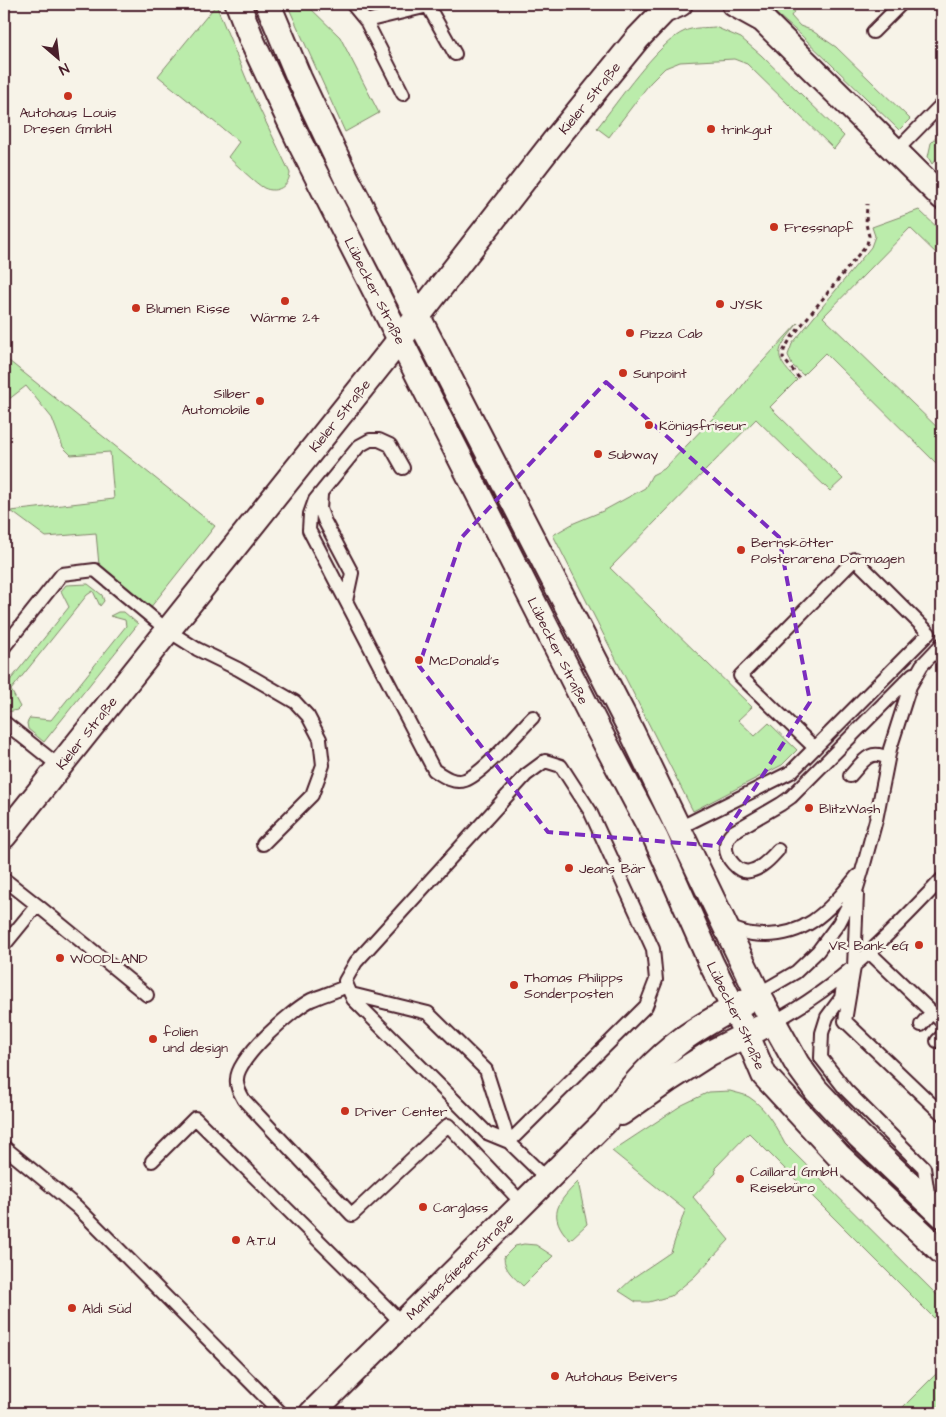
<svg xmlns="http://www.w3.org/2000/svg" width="946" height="1417" font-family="'Architects Daughter',sans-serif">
<rect width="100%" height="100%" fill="#f7f3e8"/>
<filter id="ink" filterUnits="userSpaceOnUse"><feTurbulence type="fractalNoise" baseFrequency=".02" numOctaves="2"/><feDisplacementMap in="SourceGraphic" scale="10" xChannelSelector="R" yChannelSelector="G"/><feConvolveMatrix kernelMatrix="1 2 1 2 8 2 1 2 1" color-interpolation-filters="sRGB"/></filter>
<g filter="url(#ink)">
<path fill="#bbecab" stroke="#82866b" d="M 287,4 L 306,4 L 340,37 L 379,113 L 345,132 Z
M 765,4 L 795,4 L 798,6 L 791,16 L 800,26 L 811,30 L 836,47 L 910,119 L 899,130 L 801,35 Z
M 216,5 L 253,95 L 290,173 C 289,186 277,194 264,188 C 256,184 236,164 228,157 L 239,142 L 158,76 Z
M 715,27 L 741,38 L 761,55 L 844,136 L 834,149 L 747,64 L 734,59 L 680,62 L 665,68 L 650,83 L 609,137 L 597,128 C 617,103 658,42 685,31 C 693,27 706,28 715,27 Z
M 942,131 L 942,153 L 932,164 L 928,157 L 931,143 Z
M 919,210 L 942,232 L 942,259 L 910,228 L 823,317 L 942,432 L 942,460 L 938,465 L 825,353 L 803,375 L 792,365 L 788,355 L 792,344 L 871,247 L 875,236 L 872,227 Z
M 798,323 C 778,350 770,354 797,380 L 770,407 L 843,479 L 830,491 L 756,419 L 610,568 L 752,707 L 738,720 L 755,736 L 769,723 L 797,750 L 782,765 L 693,811 L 553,535 L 574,523 L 603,511 L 645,488 L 652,475 L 664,469 L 736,394 L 752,373 Z
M 4,357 L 215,526 L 150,608 L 99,565 L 96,533 L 46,537 L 11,511 L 114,499 L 110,452 L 71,455 L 63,447 L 52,418 L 26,386 L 4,403 Z
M 88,584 L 102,595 L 104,601 L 100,606 L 93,591 L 87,595 L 11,690 L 20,707 L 17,710 L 8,712 L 4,709 L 4,686 L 8,683 L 69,607 L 61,591 L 66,585 Z
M 118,612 L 124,612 L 138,624 L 44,742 L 28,729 L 27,723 L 30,718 L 51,720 L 126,626 L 125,620 L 110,616 Z
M 730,1091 C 736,1093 744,1094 749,1097 C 766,1108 776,1127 785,1144 L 942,1300 L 942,1331 L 935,1324 L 937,1321 L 749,1133 L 715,1168 L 716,1173 L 693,1197 L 729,1240 L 694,1277 L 671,1296 L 649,1302 L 636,1302 L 619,1291 L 634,1277 L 671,1252 L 685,1210 L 612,1151 L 682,1105 L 709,1092 Z
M 578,1182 L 587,1224 L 570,1240 C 546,1215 558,1202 578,1182 Z
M 524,1244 L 536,1245 L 553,1256 L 523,1286 C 514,1277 504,1270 504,1257 L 515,1246 Z
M 942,1368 L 942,1413 L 897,1413 Z"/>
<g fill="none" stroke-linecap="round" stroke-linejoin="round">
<defs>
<path id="lane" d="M 352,4 L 366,21 L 403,94
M 366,21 L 428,6 L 455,54
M 873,32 L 901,4
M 896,151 L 942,104
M 403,468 L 390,445 L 379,440 L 370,440 L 359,446 L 315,500 L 310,514 L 309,530 L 434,770 C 443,776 454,784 465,780 C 484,773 518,732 533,717
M 321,495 L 320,509 L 325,522 L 352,573 L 346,601
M 4,647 L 62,574 L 95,570 L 167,630 L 197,649 L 238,669 L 295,702 L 308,716 L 320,739 L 323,765 L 312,795 L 263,844
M 4,722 L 59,766
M 850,776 C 862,763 870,747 888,759
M 675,830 L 791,772 L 929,633 L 855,559 L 740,676 L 815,748
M 778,850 C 771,858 761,869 750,871 C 738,874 725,857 726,846 C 726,840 729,836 733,832 L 781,804 L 791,797 L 913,674
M 4,879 L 37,905 L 6,943
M 857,894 L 854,967 L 845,1021 L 942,1114
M 37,905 L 147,995
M 726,926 C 734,929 743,933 752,934 C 803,941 828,912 857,876
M 870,953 L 942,1022
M 845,974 L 841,998 L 827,1017 L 822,1033 L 821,1058 L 846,1090 L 924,1168 L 929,1200
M 347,986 C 336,991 323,995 311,1000 C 293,1009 237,1058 237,1079 C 236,1087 240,1093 244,1100 L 352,1215 L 448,1125 L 522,1203
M 351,994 L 428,1013 L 486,1070 L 509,1142
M 758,994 L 796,972 L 818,951 L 839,923 L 857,888 L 863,868 L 876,820 L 890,749 L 910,686 L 922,665 L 942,644
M 773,1022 C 840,987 891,933 942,879
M 921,1025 L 932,1012
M 937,1041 L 942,1036
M 509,1142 L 646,1006 L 656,980 L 653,949 L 590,811 L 561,766 L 545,761 L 526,775 L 356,962 L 345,981 L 353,999 L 487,1133 L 509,1142 L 546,1178
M 4,1147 L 77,1207 L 281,1413
M 152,1161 L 195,1118 L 402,1323"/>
<g id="street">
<path id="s1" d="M 238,4 L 253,43 L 301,145 L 598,729 L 656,839 L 711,963 L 747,1035 L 764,1075 L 838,1155 L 942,1252"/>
<path d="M 268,4 L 299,78 L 346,177 L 632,732 L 758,994 L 797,1064 L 816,1090 L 859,1136 L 942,1215"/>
<path d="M 734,4 L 763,20 L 942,197"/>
<path id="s2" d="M 4,836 L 390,352 L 555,140 L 638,38 L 664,11 L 680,4"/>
<path d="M 621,1113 L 668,1080 L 710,1053 L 760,1028"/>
<path id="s3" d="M 312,1413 L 606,1121 C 628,1090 652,1062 683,1039 C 702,1025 725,1013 746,1001"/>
</g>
</defs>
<use href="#lane" stroke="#4a1f2b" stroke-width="16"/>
<use href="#street" stroke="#4a1f2b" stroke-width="28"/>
<path stroke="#4a1f2b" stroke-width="3" stroke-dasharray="4 4" stroke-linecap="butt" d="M 799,378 L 783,358 L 784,350 L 791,338 L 867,244 L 869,236 L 866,224 L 867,204"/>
<use href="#lane" stroke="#f7f3e8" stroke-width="12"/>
<use href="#street" stroke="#f7f3e8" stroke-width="24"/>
</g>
</g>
<path fill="none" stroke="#7b2cbf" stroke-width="4" stroke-dasharray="10 6" stroke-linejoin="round" d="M 606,382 L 779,537 L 810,702 L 717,846 L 548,832 L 419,666 L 462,537 Z"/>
<g fill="#c8321e" stroke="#f7f3e8" stroke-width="2">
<circle cx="68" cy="96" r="5"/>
<circle cx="711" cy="129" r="5"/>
<circle cx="774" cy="227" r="5"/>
<circle cx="285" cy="301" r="5"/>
<circle cx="720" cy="304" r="5"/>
<circle cx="136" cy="308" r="5"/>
<circle cx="630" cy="333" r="5"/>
<circle cx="623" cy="373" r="5"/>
<circle cx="260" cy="401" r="5"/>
<circle cx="649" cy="425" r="5"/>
<circle cx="598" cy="454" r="5"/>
<circle cx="741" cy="550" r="5"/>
<circle cx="419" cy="660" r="5"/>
<circle cx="809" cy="808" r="5"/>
<circle cx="569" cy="868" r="5"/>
<circle cx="919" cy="945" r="5"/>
<circle cx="60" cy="958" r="5"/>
<circle cx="514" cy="985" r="5"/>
<circle cx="153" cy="1039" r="5"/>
<circle cx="345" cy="1111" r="5"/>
<circle cx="740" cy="1179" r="5"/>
<circle cx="423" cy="1207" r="5"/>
<circle cx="236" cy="1240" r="5"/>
<circle cx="72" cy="1308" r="5"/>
<circle cx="555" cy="1376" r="5"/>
</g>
<g text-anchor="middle" stroke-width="5" stroke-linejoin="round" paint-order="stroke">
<g font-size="14" fill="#4a1f2b" stroke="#f7f3e8">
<text dy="5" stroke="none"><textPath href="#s2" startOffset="942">Kieler Straße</textPath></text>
<text dy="5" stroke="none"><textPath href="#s1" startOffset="318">Lübecker Straße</textPath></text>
<text dy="5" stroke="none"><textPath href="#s2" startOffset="538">Kieler Straße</textPath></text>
<text dy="5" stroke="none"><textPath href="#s1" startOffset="722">Lübecker Straße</textPath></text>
<text dy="5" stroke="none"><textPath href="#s2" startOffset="132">Kieler Straße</textPath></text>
<text dy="5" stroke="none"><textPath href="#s1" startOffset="1128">Lübecker Straße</textPath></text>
<text dy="5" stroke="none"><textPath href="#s3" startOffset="208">Mathias-Giesen-Straße</textPath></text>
</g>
<g font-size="14" fill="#4a1f2b" stroke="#f7f3e8" text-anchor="start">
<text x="68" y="117" text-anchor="middle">Autohaus Louis<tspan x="68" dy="16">Dresen GmbH</tspan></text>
<text x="721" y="134">trinkgut</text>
<text x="784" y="232">Fressnapf</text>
<text x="730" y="309">JYSK</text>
<text x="146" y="313">Blumen Risse</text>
<text x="285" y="322" text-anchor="middle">Wärme 24</text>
<text x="640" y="338">Pizza Cab</text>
<text x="633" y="378">Sunpoint</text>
<text x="250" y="398" text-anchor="end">Silber<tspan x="250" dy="16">Automobile</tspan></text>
<text x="659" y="430">Königsfriseur</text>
<text x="608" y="459">Subway</text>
<text x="751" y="547">Bernskötter<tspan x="751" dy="16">Polsterarena Dormagen</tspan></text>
<text x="429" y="665">McDonald's</text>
<text x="819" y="813">BlitzWash</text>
<text x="579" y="873">Jeans Bär</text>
<text x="909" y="950" text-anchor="end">VR Bank eG</text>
<text x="70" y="963">WOODLAND</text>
<text x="524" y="982">Thomas Philipps<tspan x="524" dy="16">Sonderposten</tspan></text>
<text x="163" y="1036">folien<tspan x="163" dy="16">und design</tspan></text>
<text x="355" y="1116">Driver Center</text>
<text x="750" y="1176">Caillard GmbH<tspan x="750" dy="16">Reisebüro</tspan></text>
<text x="433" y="1212">Carglass</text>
<text x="246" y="1245">A.T.U</text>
<text x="82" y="1313">Aldi Süd</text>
<text x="565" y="1381">Autohaus Beivers</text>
</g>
</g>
<rect width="946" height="1417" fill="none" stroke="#f7f3e8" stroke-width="20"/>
<rect x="10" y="10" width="926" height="1397" fill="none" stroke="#4a1f2b" stroke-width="2" filter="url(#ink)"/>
<g transform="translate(58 58) rotate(152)" stroke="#f7f3e8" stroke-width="4" paint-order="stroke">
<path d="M0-4L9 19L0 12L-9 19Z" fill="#4a1f2b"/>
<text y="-8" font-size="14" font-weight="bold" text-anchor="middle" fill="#4a1f2b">N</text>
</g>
</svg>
